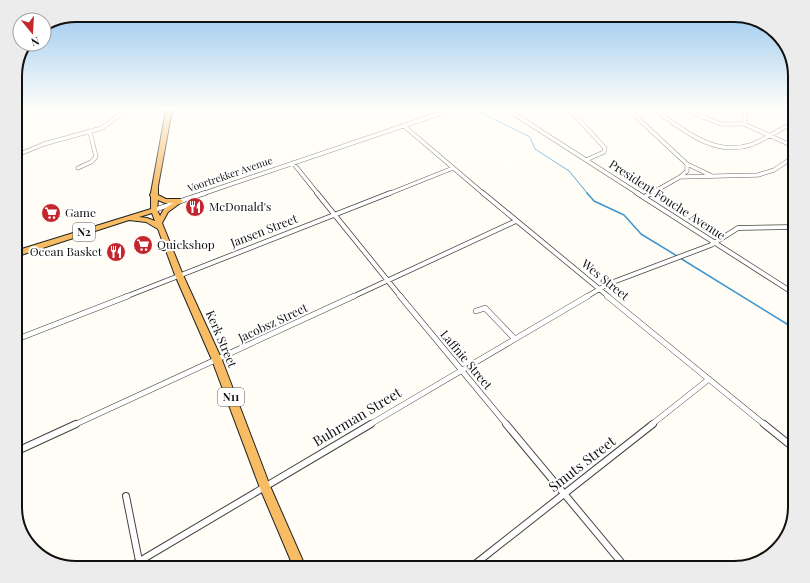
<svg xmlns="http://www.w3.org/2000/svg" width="810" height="583" font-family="'Playfair Display',serif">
<rect width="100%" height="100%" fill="#fffdf5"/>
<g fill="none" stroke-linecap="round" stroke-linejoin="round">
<path stroke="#3f96cf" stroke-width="1" d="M 475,110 L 530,137 L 535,149 L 569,171 L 588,194"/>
<path stroke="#3f96cf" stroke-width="1.5" d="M 587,193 L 594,201 L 624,215 L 641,234 L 677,256
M 680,258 L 795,329"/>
<defs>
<path id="minor-far3" d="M 508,110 L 639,194
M 570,110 L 605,148 L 604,152 L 586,160
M 629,110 L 687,164 L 710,175
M 655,110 C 682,129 714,157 750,145 C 764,140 777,131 791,124 L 795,119
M 686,110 L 721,124 L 744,124
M 742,110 L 746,115 L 744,124
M 789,110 L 795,115
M 744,124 L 795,147
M 404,126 L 484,194
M 15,128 L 17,131 L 15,134
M 15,156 L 44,144 L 102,128 L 121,114 L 131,110
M 293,163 L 318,194
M 78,168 L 91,162 L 96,157 L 90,132
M 680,177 L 758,175 L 774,170 L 795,156
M 202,194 L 450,110
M 388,194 L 453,168
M 650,194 L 680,177 L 687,171 L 687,164"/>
<path id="minor-far2" d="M 317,193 L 401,297
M 483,193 L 609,297
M 637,193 L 795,294
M 644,197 L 652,193
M 154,210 L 205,193
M 125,297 L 390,193
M 352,297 L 516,221
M 586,297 L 608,284 L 711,245 L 738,228 L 795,227"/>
<path id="minor-far1" d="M 400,296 L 507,425
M 607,296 L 765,425
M 476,311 L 485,308 L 514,338
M 15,340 L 128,296
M 74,425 L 354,296
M 369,425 L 588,296
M 651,425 L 709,379"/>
<path id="minor" d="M 506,424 L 626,568
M 764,424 L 795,449
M 15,452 L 76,424
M 126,496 L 139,561
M 128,568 L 371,424
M 470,568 L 653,424"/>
<path id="trunk" d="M 166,110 L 172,110 L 158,186 L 158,195 L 166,199 L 180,199 L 183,201 L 168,212 L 162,223 L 183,275 L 222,360 L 270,486 L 306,568 L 294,568 L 260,488 L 212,360 L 175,275 L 158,229 L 146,222 L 129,220 L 15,257 L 15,251 L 151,209 L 151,197 L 150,195 L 151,193 ZM 158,200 L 165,203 L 173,203 L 164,209 L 160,216 L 157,210 ZM 152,213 L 155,221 L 147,218 L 139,217 Z"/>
</defs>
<use href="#minor-far3" stroke="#444" stroke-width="4.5"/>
<use href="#minor-far2" stroke="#444" stroke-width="5.5"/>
<use href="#minor-far1" stroke="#444" stroke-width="6"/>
<use href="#minor" stroke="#444" stroke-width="8"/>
<use href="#trunk" stroke="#222" stroke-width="2"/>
<use href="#minor-far3" stroke="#fff" stroke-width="3.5"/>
<use href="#minor-far2" stroke="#fff" stroke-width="4"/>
<use href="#minor-far1" stroke="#fff" stroke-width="5"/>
<use href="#minor" stroke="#fff" stroke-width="6"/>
<use href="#trunk" fill="#f7bc64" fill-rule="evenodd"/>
</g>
<linearGradient id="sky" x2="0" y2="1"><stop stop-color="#95c6ee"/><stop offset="0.57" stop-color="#fffefa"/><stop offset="1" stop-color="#fffefa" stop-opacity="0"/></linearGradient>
<rect width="810" height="192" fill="url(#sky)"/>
<defs>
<symbol id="restaurant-disc" viewBox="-11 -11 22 22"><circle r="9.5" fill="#c4262e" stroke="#fff"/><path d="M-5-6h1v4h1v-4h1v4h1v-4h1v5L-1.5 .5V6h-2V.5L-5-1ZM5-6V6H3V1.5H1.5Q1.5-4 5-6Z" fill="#fff"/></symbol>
<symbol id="supermarket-disc" viewBox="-11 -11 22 22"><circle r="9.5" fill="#c4262e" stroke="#fff"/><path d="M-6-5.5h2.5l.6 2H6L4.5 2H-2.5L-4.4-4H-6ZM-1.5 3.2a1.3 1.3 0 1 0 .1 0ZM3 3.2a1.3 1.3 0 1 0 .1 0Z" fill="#fff"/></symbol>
</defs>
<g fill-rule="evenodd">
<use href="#restaurant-disc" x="184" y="196" width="22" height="22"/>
<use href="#supermarket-disc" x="40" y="202" width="22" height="22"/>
<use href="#supermarket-disc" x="132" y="234" width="22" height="22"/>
<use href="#restaurant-disc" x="105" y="241" width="22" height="22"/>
</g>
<g text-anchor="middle" stroke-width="4" stroke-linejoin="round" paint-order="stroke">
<g font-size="10" fill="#111" stroke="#fff">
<text transform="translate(230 174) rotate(-19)" y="4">Voortrekker Avenue</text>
</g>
<g fill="#fff" stroke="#585858" stroke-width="1">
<rect x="73" y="223" width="22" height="18" rx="3"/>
<rect x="218" y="388" width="26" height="18" rx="3"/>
</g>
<g font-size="11" font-weight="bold" fill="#111">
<text x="84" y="236">N2</text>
<text x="231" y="401">N11</text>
</g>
<g font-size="12" fill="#111" stroke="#fff">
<text transform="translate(667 200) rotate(33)" y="4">President Fouche Avenue</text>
<text transform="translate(264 231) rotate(-21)" y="4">Jansen Street</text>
<text transform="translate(605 280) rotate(39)" y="4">Wes Street</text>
<text transform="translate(273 323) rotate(-25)" y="4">Jacobsz Street</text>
<text transform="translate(221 339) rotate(67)" y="4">Kerk Street</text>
<text transform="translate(466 360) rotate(50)" y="4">Laffnie Street</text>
</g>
<g font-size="12" fill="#111" stroke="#fff" text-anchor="start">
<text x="209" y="211">McDonald's</text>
<text x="65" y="217">Game</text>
<text x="157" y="249">Quickshop</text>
<text x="102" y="256" text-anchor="end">Ocean Basket</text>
</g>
<g font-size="14" fill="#111" stroke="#fff">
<text transform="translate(357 417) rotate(-31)" y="5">Buhrman Street</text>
<text transform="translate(582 464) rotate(-38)" y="5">Smuts Street</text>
</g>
</g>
<path d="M0 0H810V583H0ZM76 22H734A54 54 0 0 1 788 76V507A54 54 0 0 1 734 561H76A54 54 0 0 1 22 507V76A54 54 0 0 1 76 22Z" fill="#ececec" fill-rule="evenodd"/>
<path fill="none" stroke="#111" stroke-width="2" d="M76 22H734A54 54 0 0 1 788 76V507A54 54 0 0 1 734 561H76A54 54 0 0 1 22 507V76A54 54 0 0 1 76 22Z"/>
<g transform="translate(32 32) rotate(162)"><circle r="19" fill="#ffffff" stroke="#a0a0a0"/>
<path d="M0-3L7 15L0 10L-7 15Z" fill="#c4262e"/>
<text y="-6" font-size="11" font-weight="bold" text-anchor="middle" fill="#111111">N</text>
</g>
</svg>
